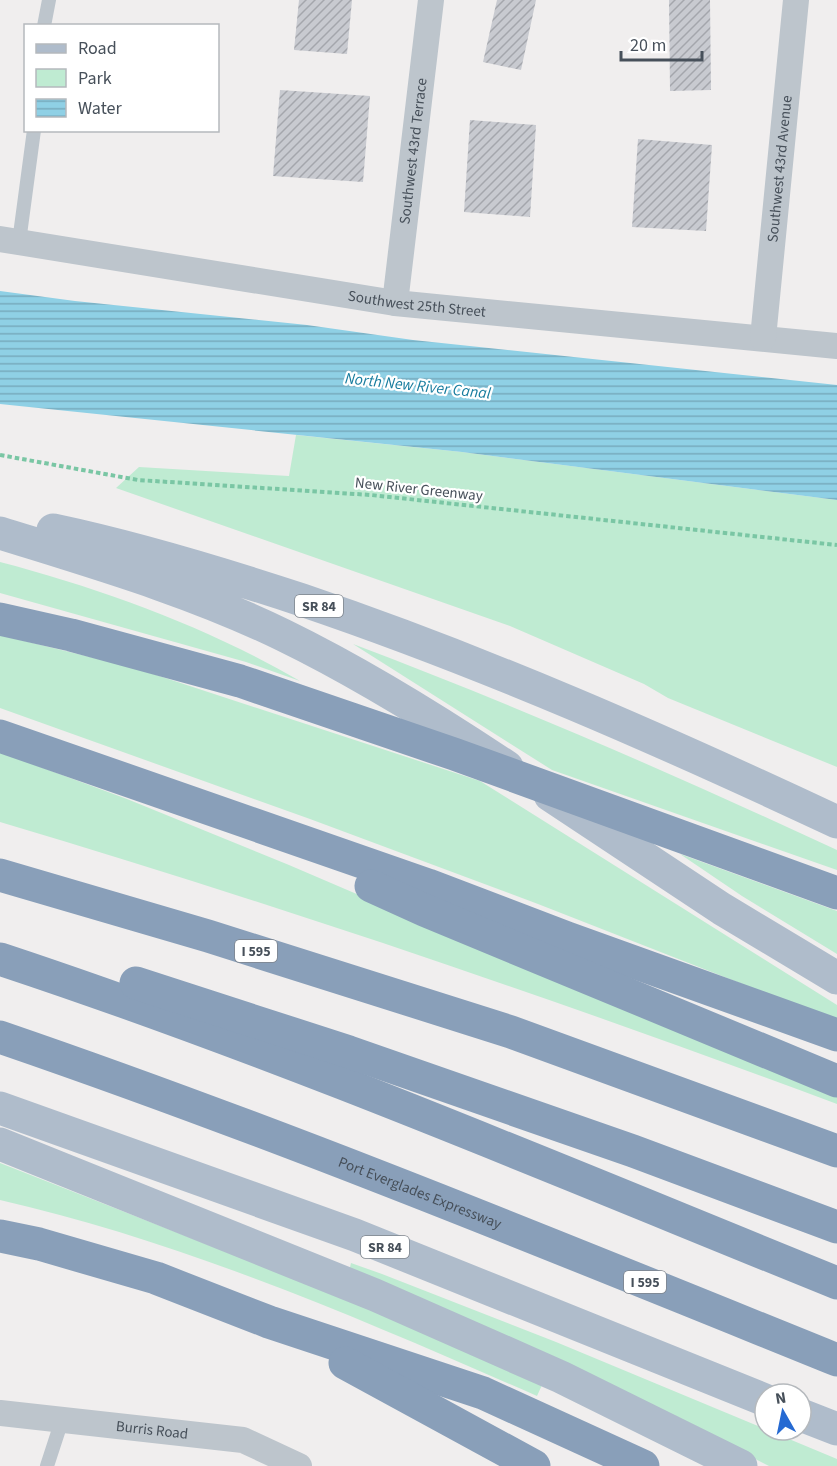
<svg xmlns="http://www.w3.org/2000/svg" width="837" height="1466" font-family="'Source Sans 3',sans-serif">
<defs>
<pattern id="water-rules" width="6" height="5" patternUnits="userSpaceOnUse" patternTransform="scale(1.5)"><rect width="6" height="5" fill="#8fd0e5"/><path d="M0 2.5h6" fill="none" stroke="#77abbd"/></pattern>
<pattern id="building-hatch" width="6" height="6" patternUnits="userSpaceOnUse" patternTransform="scale(1.5)"><rect width="6" height="6" fill="#c8cad0"/><path d="M-1 1l2-2M0 6l6-6M5 7l2-2" fill="none" stroke="#a4a6ac"/></pattern>
</defs>
<rect width="100%" height="100%" fill="#f0eeee"/>
<path fill="#bfebd2" d="M 296,435 L 462,452 L 837,500 L 837,767 L 668,698 L 644,684 L 510,626 L 116,488 L 139,467 L 289,476 Z
M 0,562 C 103,589 207,627 300,681 L 246,662 L 0,593 Z
M 0,635 L 135,668 L 480,781 L 837,1005 L 837,1021 L 538,904 L 310,819 L 0,708 Z
M 353,644 C 517,706 678,776 837,850 L 837,870 L 552,770 Z
M 0,752 L 127,799 L 289,865 L 492,952 L 837,1092 L 837,1104 C 561,1001 282,906 0,822 Z
M 680,854 L 837,911 L 837,954 L 742,896 Z
M 0,1163 L 329,1292 L 542,1385 L 537,1396 C 364,1320 184,1242 0,1200 Z
M 351,1263 L 382,1274 L 556,1342 L 837,1459 L 837,1466 L 769,1466 L 697,1429 L 349,1272 Z"/>
<path fill="url(#water-rules)" d="M 0,291 L 75,301 L 307,325 L 413,340 L 837,385 L 837,500 L 462,452 L 0,404 Z"/>
<path fill="url(#building-hatch)" d="M 299,0 L 352,0 L 347,54 L 294,50 Z
M 497,0 L 536,0 L 521,70 L 483,62 Z
M 669,0 L 710,0 L 711,90 L 670,91 Z
M 280,90 L 370,96 L 363,182 L 273,176 Z
M 470,120 L 536,125 L 530,217 L 464,212 Z
M 638,139 L 712,145 L 706,231 L 632,227 Z"/>
<g fill="none" stroke-linecap="round" stroke-linejoin="round">
<path stroke="#7ac6a4" stroke-width="4" stroke-dasharray="4.5 3" stroke-linecap="butt" d="M 0,455 L 138,480 L 371,495 L 837,545"/>
<path stroke="#bdc5cc" stroke-width="14" d="M 44,26 L 49,0
M 19,242 L 34,130
M 47,1466 L 62,1420"/>
<g stroke="#bdc5cc" stroke-width="26">
<path id="s1" d="M 0,239 L 395,303 L 837,346"/>
<path id="s2" d="M 395,303 L 431,0"/>
<path id="s3" d="M 763,338 L 796,0"/>
<path id="s4" d="M 0,1413 L 243,1440 L 299,1466"/>
</g>
<path stroke="#afbccb" stroke-width="33" d="M 53,530 C 138,548 220,573 302,600 C 485,662 662,740 837,822
M 0,533 C 96,563 193,591 283,635 C 361,673 435,719 507,767
M 550,795 L 722,909 L 837,978
M 0,1108 L 355,1235 L 765,1400
M 0,1144 L 375,1295 L 561,1377 L 741,1466
M 801,1415 L 837,1429"/>
<g stroke="#899fb9" stroke-width="33">
<path d="M 0,619 L 71,635 L 240,681 L 454,754 L 837,893"/>
<path d="M 0,736 L 428,885 L 567,938 L 837,1035"/>
<path d="M 0,875 L 208,936 L 511,1032 L 837,1151"/>
<path d="M 371,886 L 424,910 L 837,1081"/>
<path d="M 0,959 C 284,1053 560,1171 837,1283"/>
<path d="M 136,983 L 349,1052 L 633,1151 L 837,1227"/>
<path id="s5" d="M 0,1037 C 283,1134 560,1248 837,1360"/>
<path d="M 0,1236 L 39,1244 L 156,1278 L 269,1322 L 483,1393 L 643,1466"/>
<path d="M 345,1363 L 534,1466"/>
</g>
</g>
<g text-anchor="middle" stroke-width="4.5" stroke-linejoin="round" paint-order="stroke">
<g fill="#fff" stroke="#7e848c" stroke-width="1.5">
<rect x="295" y="595" width="48" height="22" rx="4.5"/>
<rect x="235" y="940" width="42" height="22" rx="4.5"/>
<rect x="361" y="1236" width="48" height="22" rx="4.5"/>
<rect x="624" y="1271" width="42" height="22" rx="4.5"/>
</g>
<g font-size="14" font-weight="bold" fill="#47505a">
<text x="319" y="611">SR 84</text>
<text x="256" y="956">I 595</text>
<text x="385" y="1252">SR 84</text>
<text x="645" y="1287">I 595</text>
</g>
<g font-size="15" fill="#47505a" stroke="#fff">
<text dy="5" stroke="none"><textPath href="#s2" startOffset="153">Southwest 43rd Terrace</textPath></text>
<text dy="5" stroke="none"><textPath href="#s3" startOffset="170">Southwest 43rd Avenue</textPath></text>
<text dy="5" stroke="none"><textPath href="#s1" startOffset="422">Southwest 25th Street</textPath></text>
<text transform="translate(419 489) rotate(6)" y="5">New River Greenway</text>
<text dy="5" stroke="none"><textPath href="#s5" startOffset="448">Port Everglades Expressway</textPath></text>
<text dy="5" stroke="none"><textPath href="#s4" startOffset="153">Burris Road</textPath></text>
</g>
<g font-size="16" font-style="italic" fill="#177c9e" stroke="#fff">
<text transform="translate(418 385) rotate(6)" y="6">North New River Canal</text>
</g>
</g>
<rect x="24" y="24" width="195" height="108" fill="#ffffff" stroke="#b5b9bd" stroke-width="1.5"/>
<rect x="36" y="44" width="30" height="9" fill="#afbccb" stroke="#b5b9bd" stroke-width="1.5"/>
<text x="78" y="54" font-size="18" fill="#47505a">Road</text>
<rect x="36" y="69" width="30" height="18" fill="#bfebd2" stroke="#b5b9bd" stroke-width="1.5"/>
<text x="78" y="84" font-size="18" fill="#47505a">Park</text>
<rect x="36" y="99" width="30" height="18" fill="url(#water-rules)" stroke="#b5b9bd" stroke-width="1.5"/>
<text x="78" y="114" font-size="18" fill="#47505a">Water</text>
<g transform="translate(783 1412) rotate(351)"><circle r="28" fill="#ffffff" stroke="#b5b9bd" stroke-width="1.5"/>
<path d="M0-4.5L10 22L0 15L-10 22Z" fill="#266ad2"/>
<text y="-9" font-size="16" font-weight="bold" text-anchor="middle" fill="#47505a">N</text>
</g>
<path d="M621 51v9h81v-9" fill="none" stroke="#47505a" stroke-width="3"/>
<text x="630" y="51" font-size="18" fill="#47505a" stroke="#ffffff" stroke-width="4.5" paint-order="stroke">20 m</text>
</svg>
